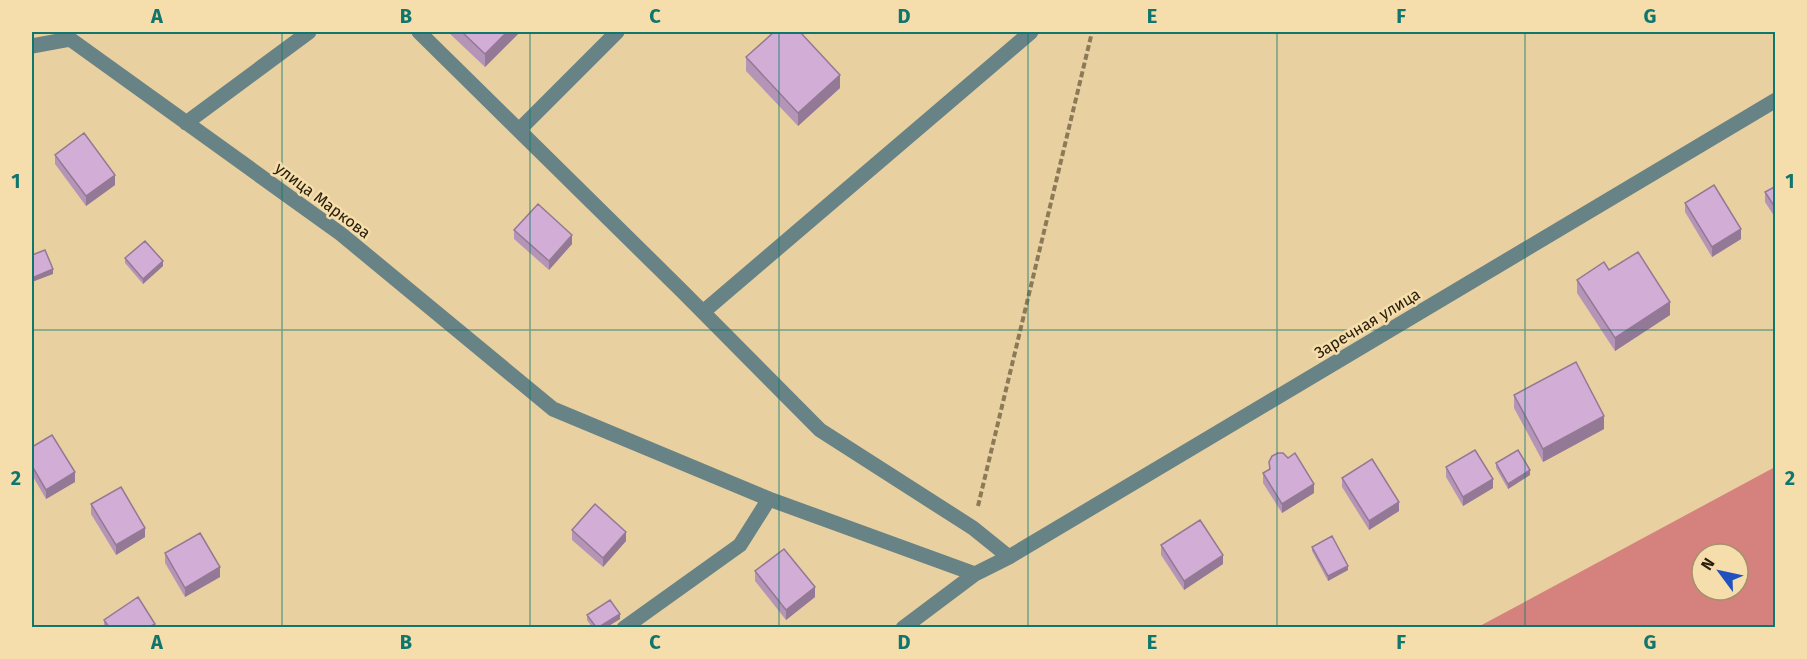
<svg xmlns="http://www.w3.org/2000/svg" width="1807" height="659" font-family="'Fira Sans',sans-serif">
<rect width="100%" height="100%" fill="#e9d0a0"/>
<path fill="#d5817d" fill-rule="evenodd" d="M 1775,467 L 1775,627 L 1478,627 ZM 1702,554 L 1738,554 L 1738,590 L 1702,590 Z"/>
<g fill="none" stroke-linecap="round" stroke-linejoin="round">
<path stroke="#8b7a58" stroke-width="4" stroke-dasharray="6 3" stroke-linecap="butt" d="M 978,506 L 1092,32"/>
<path stroke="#688386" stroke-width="15" d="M 65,32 L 70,39 L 341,234 L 553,409 L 769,499 L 975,574
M 419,32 L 683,292 L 820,430 L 973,528 L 1009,557
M 32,46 L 70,39
M 186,123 L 309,32
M 519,130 L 617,32
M 703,312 L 1031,32
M 624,628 L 740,545 L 769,499
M 903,628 L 975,574 L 1009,557 L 1776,100"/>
</g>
<path fill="#b595b7" d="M 448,32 L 520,32 L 485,67 Z
M 746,57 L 840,88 L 798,126 L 746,71 Z
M 55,155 L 115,185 L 86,206 L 55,164 Z
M 1776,186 L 1776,219 L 1765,202 L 1765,192 Z
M 1685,203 L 1741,239 L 1712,257 L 1685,212 Z
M 514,230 L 572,244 L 549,270 L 514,239 Z
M 125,258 L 163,266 L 143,284 L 125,263 Z
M 1609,270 L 1670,315 L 1615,351 L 1577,293 L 1577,280 Z
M 1514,395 L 1604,429 L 1543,462 L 1514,408 Z
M 32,447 L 75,482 L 46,499 L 32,475 Z
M 1269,462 L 1314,493 L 1282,513 L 1263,483 L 1263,473 L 1269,470 Z
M 1496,463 L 1530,475 L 1508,489 L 1496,468 Z
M 1446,467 L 1493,488 L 1463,506 L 1446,477 Z
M 1342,478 L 1399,511 L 1369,530 L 1342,487 Z
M 91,504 L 145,537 L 116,555 L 91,514 Z
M 572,530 L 626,541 L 603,567 L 572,540 Z
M 1161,545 L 1223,564 L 1184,590 L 1161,555 Z
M 1312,547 L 1348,570 L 1328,581 L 1312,551 Z
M 165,553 L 220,577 L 185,597 L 165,563 Z
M 755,571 L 815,597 L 786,620 L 755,581 Z
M 587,615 L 620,619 L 607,627 L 592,627 L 587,620 Z
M 104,620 L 155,627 L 104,627 Z"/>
<path fill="#937995" d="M 507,32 L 520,32 L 485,67 L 485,54 Z
M 840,75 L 840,88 L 798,126 L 798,113 Z
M 115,175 L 115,185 L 86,206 L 86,196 Z
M 1741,229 L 1741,239 L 1712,257 L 1712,247 Z
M 572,235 L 572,244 L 549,270 L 549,261 Z
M 163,261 L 163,266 L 143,284 L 143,279 Z
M 53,269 L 53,274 L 32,282 L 32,278 Z
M 1670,302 L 1670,315 L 1615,351 L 1615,338 Z
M 1604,416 L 1604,429 L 1543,462 L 1543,449 Z
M 1530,470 L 1530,475 L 1508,489 L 1508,484 Z
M 75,472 L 75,482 L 46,499 L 46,490 Z
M 1493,479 L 1493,488 L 1463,506 L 1463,497 Z
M 1314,484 L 1314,493 L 1282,513 L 1282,504 Z
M 1399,502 L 1399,511 L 1369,530 L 1369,521 Z
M 145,528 L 145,537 L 116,555 L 116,545 Z
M 626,532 L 626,541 L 603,567 L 603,558 Z
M 1223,555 L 1223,564 L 1184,590 L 1184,581 Z
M 1348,566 L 1348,570 L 1328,581 L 1328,576 Z
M 220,567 L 220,577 L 185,597 L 185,588 Z
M 815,587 L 815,597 L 786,620 L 786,610 Z
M 620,614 L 620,619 L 607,627 L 599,627 Z"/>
<path fill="#d2add5" stroke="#937995" stroke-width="1.5" d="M 462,32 L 507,32 L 485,54 Z
M 774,32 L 800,32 L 840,75 L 798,113 L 746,57 Z
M 84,133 L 115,175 L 86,196 L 55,155 Z
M 1714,185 L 1741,229 L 1712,247 L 1685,203 Z
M 1776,186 L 1776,209 L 1765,192 Z
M 538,204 L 572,235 L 549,261 L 514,230 Z
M 145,241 L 163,261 L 143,279 L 125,258 Z
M 45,250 L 53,269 L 32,278 L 32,255 Z
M 1638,252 L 1670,302 L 1615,338 L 1577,280 L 1604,262 L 1609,270 Z
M 1576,362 L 1604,416 L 1543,449 L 1514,395 Z
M 52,435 L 75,472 L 46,490 L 32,466 L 32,447 Z
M 1475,450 L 1493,479 L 1463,497 L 1446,467 Z
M 1518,450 L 1530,470 L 1508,484 L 1496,463 Z
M 1278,453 L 1283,453 L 1288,458 L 1295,453 L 1314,484 L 1282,504 L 1263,473 L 1270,469 L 1269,462 L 1272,456 Z
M 1372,459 L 1399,502 L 1369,521 L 1342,478 Z
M 121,487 L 145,528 L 116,545 L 91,504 Z
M 595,504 L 626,532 L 603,558 L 572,530 Z
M 1200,520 L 1223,555 L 1184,581 L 1161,545 Z
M 200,533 L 220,567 L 185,588 L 165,553 Z
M 1332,536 L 1348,566 L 1328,576 L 1312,547 Z
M 784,549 L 815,587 L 786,610 L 755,571 Z
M 138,597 L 155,624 L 149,627 L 109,627 L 104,620 Z
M 610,600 L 620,614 L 599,627 L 596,627 L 587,615 Z"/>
<path fill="none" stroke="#0f766e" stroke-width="1.5" stroke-opacity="0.55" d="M 282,32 L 282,628M 530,32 L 530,628M 779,32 L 779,628M 1028,32 L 1028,628M 1277,32 L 1277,628M 1525,32 L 1525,628M 32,330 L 1776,330"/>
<g text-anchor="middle" stroke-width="5" stroke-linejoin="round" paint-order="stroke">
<g font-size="16" fill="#29200d" stroke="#f6ddac">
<text transform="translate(323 200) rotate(37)" y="6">улица Маркова</text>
<text transform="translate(1367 323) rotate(-31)" y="6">Заречная улица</text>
</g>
</g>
<rect width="1807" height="659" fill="none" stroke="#f6ddac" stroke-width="66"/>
<g transform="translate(1720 572) rotate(303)"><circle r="28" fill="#f6ddac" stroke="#a4916c" stroke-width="1.5"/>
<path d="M0-4.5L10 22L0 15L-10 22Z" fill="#2151bf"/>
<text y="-9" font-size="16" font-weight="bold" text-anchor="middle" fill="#29200d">N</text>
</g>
<rect x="33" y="33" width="1741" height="593" fill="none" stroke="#0f766e" stroke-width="2"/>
<g font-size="20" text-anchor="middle" font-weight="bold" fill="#0f766e">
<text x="157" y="23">A</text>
<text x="406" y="23">B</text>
<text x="655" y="23">C</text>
<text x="904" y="23">D</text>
<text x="1152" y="23">E</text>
<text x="1401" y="23">F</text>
<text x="1650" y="23">G</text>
<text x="16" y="188">1</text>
<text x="1790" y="188">1</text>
<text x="16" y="485">2</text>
<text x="1790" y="485">2</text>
<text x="157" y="649">A</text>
<text x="406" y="649">B</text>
<text x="655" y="649">C</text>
<text x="904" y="649">D</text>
<text x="1152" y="649">E</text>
<text x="1401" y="649">F</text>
<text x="1650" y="649">G</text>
</g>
</svg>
